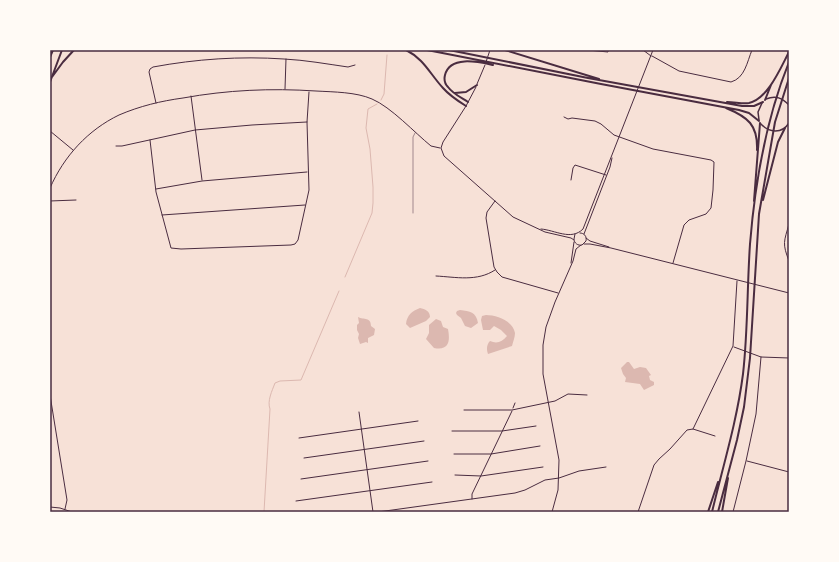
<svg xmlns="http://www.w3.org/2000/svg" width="839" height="562" font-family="'Archivo Narrow',sans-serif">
<rect width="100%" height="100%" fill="#f7e1d7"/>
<path fill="#dcb8b0" d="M 420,308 C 425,309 430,311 430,317 L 426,321 L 410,328 L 406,324 C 407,315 412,311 420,308 Z
M 460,310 C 470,311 476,312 478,323 L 471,328 L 465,326 L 461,318 L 457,315 L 456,313 L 457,311 Z
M 486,315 C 497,315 513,321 515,333 C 515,337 513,342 512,346 L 488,354 C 486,349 487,344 490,341 C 497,344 502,342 507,336 L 501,330 L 494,326 L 490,330 L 483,330 L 481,320 L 482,316 Z
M 358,317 C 364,320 371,317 371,326 L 375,329 L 374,335 L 368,338 L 368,343 L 366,342 L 360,344 L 358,338 L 359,334 L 357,330 L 357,325 L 359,323 Z
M 436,319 L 441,321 L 443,327 L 448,329 C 450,340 450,351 434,348 L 426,339 L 429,333 L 429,325 Z
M 627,362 L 629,362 L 634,369 L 640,367 L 646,368 L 651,375 L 649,376 L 650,380 L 654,382 L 654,385 L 644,390 L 640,384 L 625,382 L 626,378 L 623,374 L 621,368 Z"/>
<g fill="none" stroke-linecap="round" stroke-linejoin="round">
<path stroke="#dcb8b0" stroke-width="1" d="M 387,51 L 387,50
M 381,100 L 384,94 L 387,55
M 345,277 L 372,213 L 373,203 L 373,187 L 370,149 L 366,128 L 368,109 L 377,104
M 264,512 L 270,409 C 267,401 272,391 275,383 L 280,381 L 301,380 L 339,291"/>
<path stroke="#4a2c40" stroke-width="0.5" d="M 413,213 L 413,137 L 415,133"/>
<path stroke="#4a2c40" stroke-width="1" d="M 588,50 L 608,52 L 608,50
M 652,56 L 679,71 L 731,82 C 745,78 747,62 752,50
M 285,89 L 286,59
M 191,96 L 202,180
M 156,103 L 149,72 L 150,69 L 153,67 C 196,59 240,56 284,59 C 305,60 327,64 348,67 L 355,65
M 564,117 L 568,119 L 572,118 L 595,121 L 601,124 L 614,135 L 653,149 L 711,160 L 714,162 L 713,190 L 711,208 L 706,214 L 689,220 L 684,225 L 673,263
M 50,131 L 73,150
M 150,140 L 156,192 L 171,248 L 181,249 L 291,245 L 295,244 L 298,240 L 309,190 L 307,122 L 309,92
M 116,146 L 122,146 L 195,130 L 252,125 L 307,122
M 571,180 L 573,168 L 575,165 L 606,175
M 156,189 L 202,181 L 307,172
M 50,201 L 76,200
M 495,201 L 487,212 L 486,218 L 494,267 L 497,272 L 502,277 L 558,293
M 162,215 L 305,205
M 789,224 C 784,242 782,243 789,261
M 436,276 C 456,277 477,282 495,270
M 734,347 L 761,357 L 789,358
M 513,408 L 515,403
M 464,410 L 512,410 L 555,401 L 568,394 L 587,395
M 359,412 L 373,512
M 693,429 L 733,346 L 737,281
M 452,431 L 502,431 L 536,426
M 299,438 L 418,421
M 454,454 L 491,454 L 540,446
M 304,458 L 424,441
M 747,461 L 789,472
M 455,475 L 481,476 L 543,467
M 301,479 L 428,461
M 472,499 L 472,494 L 512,411
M 296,501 L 432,482
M 378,512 L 515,493 L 525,490 L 545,480 L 559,478 L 579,471 L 606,467
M 638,512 L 654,465 L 659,459 L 670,449 L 687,430 L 693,429 L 715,436
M 733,512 L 746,461 L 756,414 L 761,357"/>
<path stroke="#4a2c40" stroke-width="1" d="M 643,50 L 651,56
M 50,188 C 64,156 88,130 119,115 C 140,106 161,101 183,98 C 227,90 271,88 316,91 C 334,92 356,92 372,99 C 391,107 415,133 431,146 L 440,148
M 586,238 L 590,241 L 609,247
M 584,244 L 590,244 L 611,248 L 789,293
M 50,395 L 67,500 L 65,509
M 50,507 L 60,508 L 72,512"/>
<path stroke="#4a2c40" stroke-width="1" d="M 486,62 L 490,50
M 477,84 L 485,65
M 476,87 L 466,106 L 443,142 L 441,148 L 444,156 L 513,217 L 545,232 L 571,238 L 574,240
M 541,229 C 555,230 571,241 583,229 L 653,50
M 575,234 L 574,239 C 574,243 578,246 582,245 L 586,241 C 587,236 584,233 580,233
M 584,234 L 610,167 L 612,158
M 571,263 L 574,242
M 552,512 L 558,490 L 559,460 L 543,374 L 543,345 L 546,327 L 555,302 L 573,261 L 576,249 L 581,245"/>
<path stroke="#4a2c40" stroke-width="1.5" d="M 766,99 C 776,95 782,98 789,105
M 759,120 L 758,112 L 762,103
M 761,124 C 769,133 782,134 789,123"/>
<path stroke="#4a2c40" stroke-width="2" d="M 406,50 C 424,59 430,74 443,88 C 450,96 458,101 466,106
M 427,50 L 601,84 L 739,110 L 749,113 L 759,121
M 449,50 L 588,78 L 742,106 L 754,106 L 763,102
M 505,50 L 599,79
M 50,57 L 53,50
M 52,77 L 63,62 L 74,50
M 50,82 L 62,50
M 455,93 L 466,92 L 477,85
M 765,100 L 771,85
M 468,102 C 462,98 453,94 448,87 C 445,84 444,79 445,75 C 450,55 479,62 493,65
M 727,102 C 735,102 742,104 749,103 C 768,99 781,67 789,52
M 789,102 L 789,103
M 726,108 C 748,117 758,125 757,150
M 763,200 L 778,142 L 785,128
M 754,201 L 760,123
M 708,512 L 718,482
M 712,512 C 723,466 737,421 743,374 C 748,331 747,287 750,244 C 755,182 766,119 789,62
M 718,512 L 737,440 L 744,407 L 750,358 L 759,214 L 775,122 L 789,78
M 722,512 L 728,478"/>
</g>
<rect width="839" height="562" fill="none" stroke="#fffaf5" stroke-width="102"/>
<rect x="51" y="51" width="737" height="460" fill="none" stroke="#4a2c40" stroke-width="1.5"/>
</svg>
